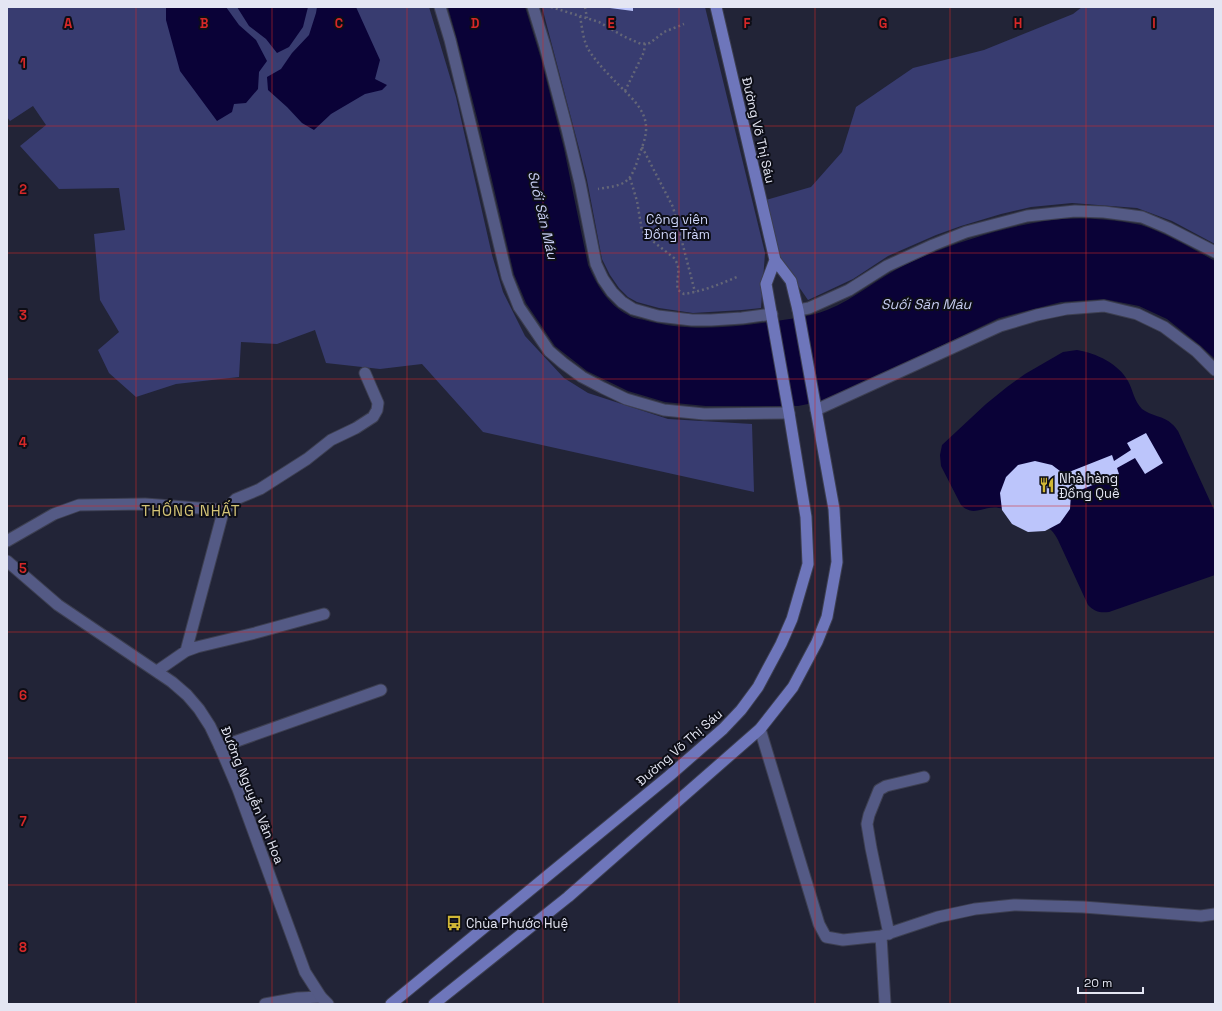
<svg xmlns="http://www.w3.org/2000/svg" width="1222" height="1011" font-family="'Space Grotesk',sans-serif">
<rect width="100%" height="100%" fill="#222437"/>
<path fill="#383c70" d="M 7,7 L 429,7 L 456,97 L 492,255 L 503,292 L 525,336 L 564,378 L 588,393 L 668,419 L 752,424 L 754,492 L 483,432 L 422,364 L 380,369 L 326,363 L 315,330 L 277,344 L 241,342 L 239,377 L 176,384 L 136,397 L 109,373 L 98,350 L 119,332 L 100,300 L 94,234 L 125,230 L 119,188 L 59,189 L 20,146 L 46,125 L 33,106 L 10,121 L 7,117 Z
M 542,7 L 705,7 L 765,253 L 761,308 L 742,310 L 693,313 L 659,308 L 637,302 L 628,297 L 619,288 L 610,275 L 602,259 L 587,180 L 580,152 Z
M 1082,7 L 1215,7 L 1215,244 L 1172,221 L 1137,208 L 1072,203 L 1031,207 L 1001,214 L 961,226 L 936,235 L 888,256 L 853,279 L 808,300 L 779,258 L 766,200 L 811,187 L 842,152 L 856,107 L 913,68 L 984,50 L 1073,14 Z"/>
<path fill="#0a0237" d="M 166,7 L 226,7 L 239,25 L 256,40 L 267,61 L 259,72 L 258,89 L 246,103 L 234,104 L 232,112 L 217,121 L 180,71 L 166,20 Z
M 237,7 L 308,7 L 303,27 L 289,47 L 277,53 L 266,39 L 249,26 Z
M 317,7 L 356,7 L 380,60 L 375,79 L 387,85 L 382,90 L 365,94 L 331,114 L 314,130 L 302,123 L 287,107 L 268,90 L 267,77 L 281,69 L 292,53 L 309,35 L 316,13 Z
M 448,7 L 525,7 L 541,59 L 564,149 L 588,265 C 596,284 608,305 628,315 C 632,318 639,319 644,320 C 686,332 728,328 770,322 C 789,319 809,317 827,310 C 855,299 878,278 905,265 C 946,245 1000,228 1045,221 C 1072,217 1098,218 1124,222 C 1129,223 1136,224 1141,225 C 1167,234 1191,248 1215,261 L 1215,359 L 1201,346 L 1167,319 L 1139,306 L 1104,299 L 1061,302 L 999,318 L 851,389 L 823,401 L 798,406 L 706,406 L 665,402 L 628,391 L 587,371 L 555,346 L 526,303 L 514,274 L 481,133 L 457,39 Z
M 1077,350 C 1096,353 1119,364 1128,381 C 1133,390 1134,401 1142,409 C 1151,416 1164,416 1172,424 C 1175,426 1176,429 1178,431 L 1215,512 L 1215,575 L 1109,612 C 1100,613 1095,612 1088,605 L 1058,540 C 1056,536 1054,533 1051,530 C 1041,522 1011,509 999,508 C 984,505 974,518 961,505 L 941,466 L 940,455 L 942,445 L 986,404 L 1007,387 L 1025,374 L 1063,352 Z"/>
<path fill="#bcc5fb" d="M 610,7 L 633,7 L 633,11 L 610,8 Z
M 1146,433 L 1163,463 L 1145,474 L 1135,458 L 1117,468 L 1119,474 L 1071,494 L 1070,509 L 1060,523 L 1045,531 L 1028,532 L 1012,524 L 1002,510 L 1000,493 L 1006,477 L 1018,465 L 1035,461 L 1052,465 L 1064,474 L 1112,455 L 1114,461 L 1131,450 L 1127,443 Z"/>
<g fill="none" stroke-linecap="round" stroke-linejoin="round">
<defs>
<path id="minor" d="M 440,7 L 450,40 L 475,143 L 507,277 L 519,307 L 549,351 L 563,363 L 582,377 L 603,388 L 626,399 L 664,410 L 704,414 L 789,413
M 533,7 L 545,46 L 567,129 L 580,183 L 596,264 L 603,279 L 612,292 L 622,302 L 633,309 L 658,316 L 692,320 L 711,320 L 742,318 L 772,314
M 798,310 L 809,308 L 849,290 L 887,266 L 933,245 L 966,232 L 1027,216 L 1075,211 L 1104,212 L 1142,217 L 1168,228 L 1215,252
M 816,410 L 1000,326 L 1037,315 L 1066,309 L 1104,306 L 1137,314 L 1164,327 L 1196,351 L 1215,370
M 7,541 L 54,514 L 79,505 L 145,504 L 225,510
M 186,651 L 222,516 L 225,510 L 236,499 L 260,489 L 307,459 L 331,440 L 356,428 L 373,417 L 377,410 L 378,403 L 365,373
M 157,671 L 186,651 L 197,647 L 255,633 L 324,614
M 760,729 L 819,924 L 826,937 L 843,940 L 881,936 L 938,917 L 975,909 L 1014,905 L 1083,907 L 1201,916 L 1215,914
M 220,747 L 381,690
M 889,934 L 871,848 L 867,824 L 869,815 L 879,790 L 886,786 L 924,777
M 881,936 L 885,1004
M 265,1004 L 298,998 L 321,997"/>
<path id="tertiary" d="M 7,561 L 58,605 L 172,682 L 187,695 L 199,709 L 210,726 L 220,747 L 238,789 L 305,972 L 321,997 L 328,1004"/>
<path id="secondary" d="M 391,1004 L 669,776 L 723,729 L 741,710 L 758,687 L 781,644 L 792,619 L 808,564 L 806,517 L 789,413 L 766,284 L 775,260
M 434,1004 L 568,897 L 760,729 L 793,687 L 817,642 L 827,617 L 837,562 L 834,509 L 798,310 L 791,281 L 775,260 L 716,7"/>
</defs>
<use href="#minor" stroke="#3d3f51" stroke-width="13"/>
<use href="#tertiary" stroke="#3d3f51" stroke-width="13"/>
<use href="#secondary" stroke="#3d3f51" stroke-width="13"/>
<path stroke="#646677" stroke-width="2.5" stroke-dasharray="2 3" stroke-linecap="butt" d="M 551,7 L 599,22 L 623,36 L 641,44 L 650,43 L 664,32 L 684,24
M 585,7 L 587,18
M 580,16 C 582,27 583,39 588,49 C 595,60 604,70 614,80 C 626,93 645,107 646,126 C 647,137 641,149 638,159 C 630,185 623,185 598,189
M 625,91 L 644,52 L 645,43
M 642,147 L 673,207 L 695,292
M 630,178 L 637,201 L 642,231 L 649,238 L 674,258 C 683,271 675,277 678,290 L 684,294 C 703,291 721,284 739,276"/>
<use href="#minor" stroke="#545a85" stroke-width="11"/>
<use href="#tertiary" stroke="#545a85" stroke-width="11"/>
<use href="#secondary" stroke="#6e76bb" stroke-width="11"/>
</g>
<path fill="none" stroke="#d62828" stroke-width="1" stroke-opacity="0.55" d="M 136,7 L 136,1004M 272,7 L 272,1004M 407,7 L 407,1004M 543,7 L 543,1004M 679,7 L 679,1004M 815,7 L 815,1004M 950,7 L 950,1004M 1086,7 L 1086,1004M 7,126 L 1215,126M 7,253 L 1215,253M 7,379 L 1215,379M 7,506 L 1215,506M 7,632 L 1215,632M 7,758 L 1215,758M 7,885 L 1215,885"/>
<defs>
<symbol id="restaurant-bare" viewBox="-9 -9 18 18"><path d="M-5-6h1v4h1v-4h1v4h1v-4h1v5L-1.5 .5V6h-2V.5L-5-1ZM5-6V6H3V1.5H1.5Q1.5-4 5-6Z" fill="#d0b736" stroke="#0d0e17" stroke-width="2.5" paint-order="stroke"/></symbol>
<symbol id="bus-bare" viewBox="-9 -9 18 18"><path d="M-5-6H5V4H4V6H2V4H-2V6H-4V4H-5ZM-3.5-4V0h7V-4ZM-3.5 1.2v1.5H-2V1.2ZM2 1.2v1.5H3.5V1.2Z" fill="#d0b736" stroke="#0d0e17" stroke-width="2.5" paint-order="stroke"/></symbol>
</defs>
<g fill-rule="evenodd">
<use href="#restaurant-bare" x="1036" y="474" width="22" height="22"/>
<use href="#bus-bare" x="443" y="912" width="22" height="22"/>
</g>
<g text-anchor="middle" stroke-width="4" stroke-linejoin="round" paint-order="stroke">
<g font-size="13" fill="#e4e6f3" stroke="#0d0e17">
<text transform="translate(759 130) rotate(77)" y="5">Đường Võ Thị Sáu</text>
<text transform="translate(679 747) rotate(-41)" y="5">Đường Võ Thị Sáu</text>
<text transform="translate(253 795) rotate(68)" y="5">Đường Nguyễn Văn Hoa</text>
</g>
<g font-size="13" fill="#cfd6fa" stroke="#0d0e17">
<text x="677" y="224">Công viên<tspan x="677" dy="15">Đồng Tràm</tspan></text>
</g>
<g font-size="13" fill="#e4e6f3" stroke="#0d0e17" text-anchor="start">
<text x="1059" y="483">Nhà hàng<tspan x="1059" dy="15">Đồng Quê</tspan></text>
<text x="466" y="928">Chùa Phước Huệ</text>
</g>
<g font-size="14" font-style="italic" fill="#c6ccf0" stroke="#0d0e17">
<text transform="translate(543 215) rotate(77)" y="5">Suối Săn Máu</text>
<text x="926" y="309">Suối Săn Máu</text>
</g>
<g font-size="15" letter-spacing="1" fill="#d4c476" stroke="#0d0e17">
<text x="191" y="516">THỐNG NHẤT</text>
</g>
</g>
<g font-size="13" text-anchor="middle" font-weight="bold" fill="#d62828" stroke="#0d0e17" stroke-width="4" stroke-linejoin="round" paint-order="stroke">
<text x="68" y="28">A</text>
<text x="204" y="28">B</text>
<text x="339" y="28">C</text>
<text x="475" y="28">D</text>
<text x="611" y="28">E</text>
<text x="747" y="28">F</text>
<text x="883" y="28">G</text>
<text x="1018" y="28">H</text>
<text x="1154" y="28">I</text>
<text x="23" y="68">1</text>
<text x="23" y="194">2</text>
<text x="23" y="320">3</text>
<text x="23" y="447">4</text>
<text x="23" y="573">5</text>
<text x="23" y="700">6</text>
<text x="23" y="826">7</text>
<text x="23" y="952">8</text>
</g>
<rect width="1222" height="1011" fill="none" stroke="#e4e6f3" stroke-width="16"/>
<path d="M1078 987v6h65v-6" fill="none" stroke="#e4e6f3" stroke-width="2"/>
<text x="1084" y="987" font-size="12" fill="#e4e6f3" stroke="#0d0e17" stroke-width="3" paint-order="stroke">20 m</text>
</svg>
